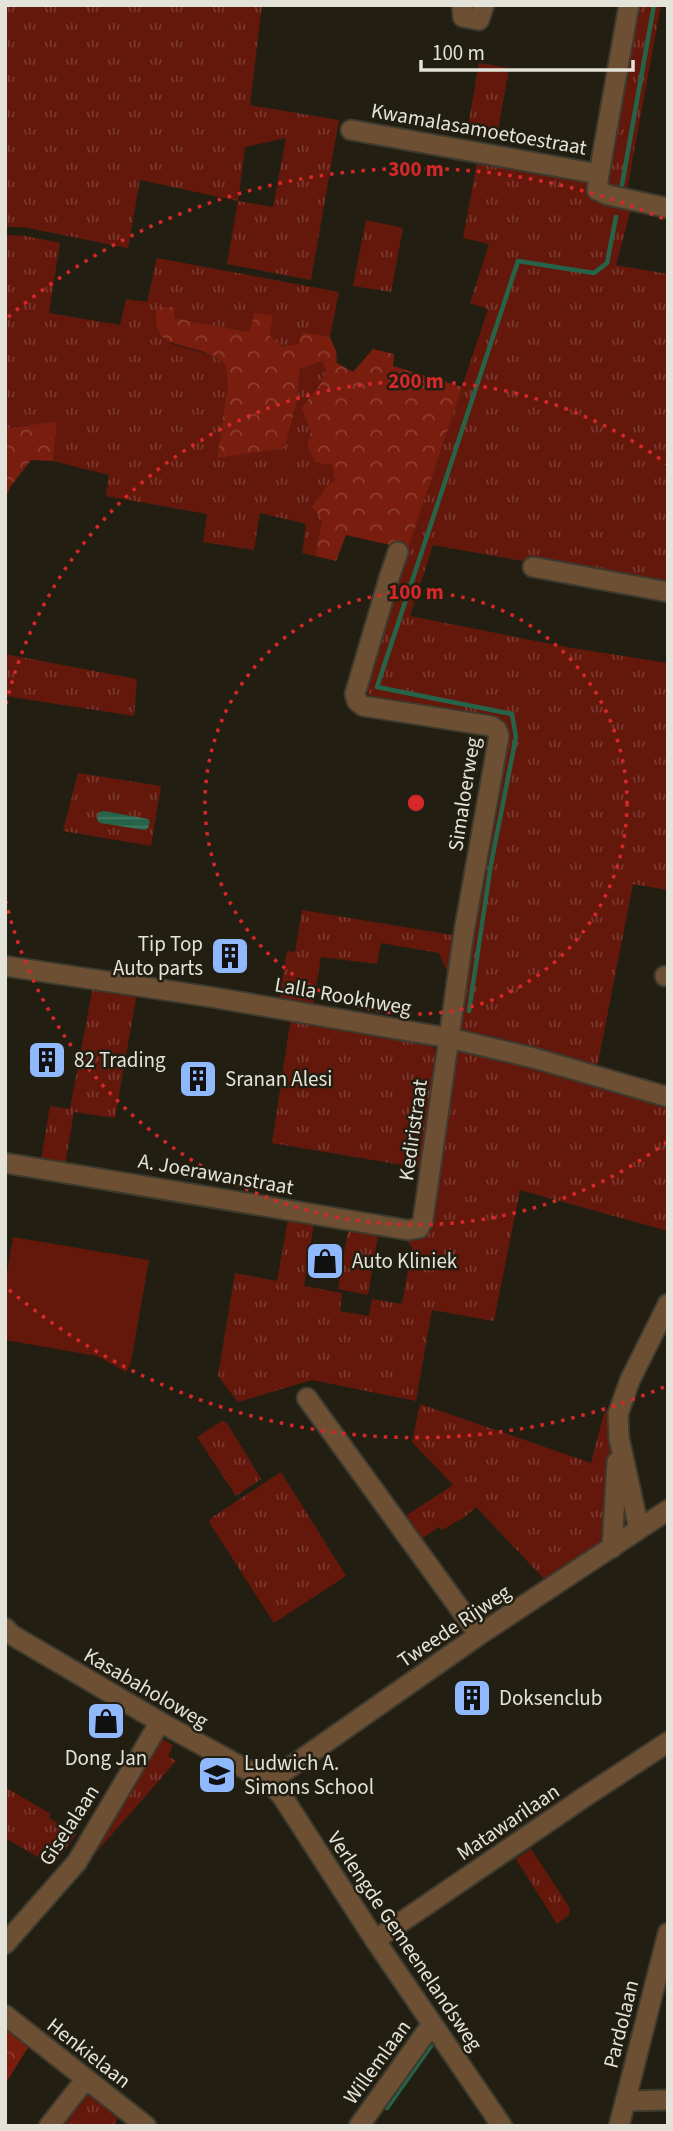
<svg xmlns="http://www.w3.org/2000/svg" width="673" height="2131" font-family="'Source Sans 3',sans-serif">
<defs>
<pattern id="grass-tufts" width="24" height="20" patternUnits="userSpaceOnUse" patternTransform="scale(1.75)"><rect width="24" height="20" fill="#64180c"/><path d="M3 7l-1-3M5 7V3M7 7l1-3M15 17l-1-3M17 17v-4M19 17l1-3" fill="none" stroke="#7a392f"/></pattern>
<pattern id="forest-crowns" width="20" height="18" patternUnits="userSpaceOnUse" patternTransform="scale(1.75)"><rect width="20" height="18" fill="#791d0e"/><path d="M2 6a3 3 0 1 1 6 0M12 15a3 3 0 1 1 6 0" fill="none" stroke="#8c3e30"/></pattern>
<pattern id="water-rules" width="6" height="5" patternUnits="userSpaceOnUse" patternTransform="scale(1.75)"><rect width="6" height="5" fill="#26644a"/><path d="M0 2.5h6" fill="none" stroke="#457a64"/></pattern>
</defs>
<rect width="100%" height="100%" fill="#221f12"/>
<path fill="url(#grass-tufts)" fill-rule="evenodd" d="M 5,5 L 262,5 L 250,105 L 339,120 L 311,280 L 227,264 L 238,201 L 140,180 L 128,248 L 23,227 L 5,227 ZM 286,138 L 273,207 L 238,201 L 245,147 Z
M 634,5 L 661,5 L 626,195 L 611,192 L 602,177 Z
M 479,63 L 509,68 L 497,137 L 467,132 Z
M 478,157 L 588,176 L 632,205 L 616,265 L 668,274 L 668,587 L 433,545 L 410,616 L 566,647 L 668,663 L 668,890 L 633,884 L 597,1068 L 455,1031 L 504,733 L 375,700 L 368,693 L 367,683 L 387,612 L 488,309 L 470,303 L 489,244 L 463,238 Z
M 366,220 L 403,228 L 391,292 L 353,286 Z
M 5,235 L 26,236 L 60,243 L 49,313 L 120,325 L 126,299 L 147,302 L 157,258 L 339,292 L 330,337 L 302,332 L 298,344 L 282,346 L 270,336 L 273,316 L 250,332 L 174,318 L 175,307 L 157,307 L 172,344 L 211,355 L 225,364 L 228,385 L 217,457 L 285,448 L 297,400 L 300,369 L 322,361 L 326,371 L 319,386 L 301,408 L 311,432 L 307,444 L 315,463 L 332,465 L 336,481 L 322,519 L 315,556 L 302,553 L 306,524 L 260,513 L 254,550 L 203,542 L 207,514 L 106,496 L 109,475 L 53,461 L 57,421 L 5,429 Z
M 5,654 L 137,679 L 134,716 L 5,696 Z
M 78,773 L 161,786 L 151,846 L 63,831 Z
M 302,910 L 452,935 L 457,942 L 451,970 L 446,969 L 439,953 L 381,943 L 377,964 L 321,957 L 313,1005 L 279,1000 L 287,951 L 295,952 Z
M 93,986 L 137,993 L 115,1118 L 74,1112 L 64,1171 L 40,1166 L 50,1106 L 70,1109 Z
M 291,1017 L 430,1043 L 437,1053 L 439,1062 L 426,1169 L 272,1143 Z
M 457,1050 L 531,1065 L 668,1106 L 668,1231 L 520,1190 L 494,1321 L 432,1310 L 416,1401 L 312,1380 L 238,1402 L 218,1376 L 235,1273 L 277,1281 L 288,1219 L 314,1224 L 304,1286 L 342,1293 L 340,1311 L 369,1316 L 372,1299 L 402,1304 L 412,1247 L 406,1240 L 417,1238 L 423,1233 Z
M 348,1231 L 378,1236 L 368,1295 L 338,1289 Z
M 420,1404 L 591,1463 L 604,1413 L 608,1410 L 611,1412 L 612,1486 L 602,1545 L 548,1583 L 476,1507 L 466,1516 L 442,1530 L 439,1527 L 417,1542 L 401,1519 L 453,1485 L 412,1442 Z
M 222,1421 L 227,1423 L 261,1479 L 236,1496 L 197,1437 Z
M 281,1472 L 346,1576 L 274,1623 L 209,1522 L 211,1518 Z
M 159,1737 L 173,1745 L 168,1756 L 176,1761 L 72,1880 Z
M 5,1787 L 51,1814 L 49,1818 L 76,1834 L 53,1866 L 5,1838 Z
M 531,1849 L 570,1908 L 569,1915 L 557,1924 L 516,1859 Z
M 88,2088 L 120,2113 L 114,2126 L 52,2126 Z"/>
<path fill="url(#forest-crowns)" d="M 157,307 L 175,307 L 174,318 L 249,332 L 255,313 L 273,316 L 270,336 L 282,346 L 298,344 L 302,332 L 330,337 L 336,351 L 337,363 L 353,372 L 373,349 L 394,354 L 393,366 L 462,387 L 408,549 L 346,535 L 336,561 L 315,556 L 322,519 L 312,507 L 328,485 L 335,481 L 332,465 L 315,463 L 307,444 L 311,432 L 301,408 L 319,386 L 326,371 L 322,361 L 300,369 L 297,400 L 285,448 L 217,458 L 228,385 L 225,364 C 220,361 216,357 211,355 C 183,342 149,349 157,307 Z
M 57,421 L 53,461 L 31,460 L 10,487 L 5,501 L 5,429 Z
M 5,2021 L 31,2043 L 5,2084 Z"/>
<path fill="#64180c" d="M 13,1237 L 149,1260 L 131,1362 L 126,1372 L 97,1356 L 5,1340 L 5,1284 Z"/>
<path fill="url(#water-rules)" d="M 104,811 L 148,819 L 150,822 L 148,828 L 145,830 L 100,823 L 97,820 L 98,813 L 100,812 Z"/>
<g fill="none" stroke-linecap="round" stroke-linejoin="round">
<path stroke="#26644a" stroke-width="4.5" d="M 621,190 L 654,5
M 469,1011 L 491,864 L 516,737 L 512,714 L 377,687 L 518,261 L 594,273 L 607,263 L 616,217
M 387,2108 L 431,2046"/>
<defs>
<path id="minor" d="M 462,5 L 463,17 L 479,20 L 484,5
M 629,5 L 599,174 L 597,190 L 608,195 L 668,208
M 351,130 L 599,174
M 533,567 L 668,592
M 5,966 L 211,997 L 449,1038 L 534,1058 L 668,1097
M 665,976 L 668,976
M 5,1163 L 408,1230 L 419,1228 L 423,1220 L 464,932 L 499,736 L 497,730 L 491,726 L 363,706 L 357,701 L 355,694 L 390,575 L 398,552
M 307,1398 L 479,1635
M 639,1529 L 619,1438 L 618,1414 L 630,1380 L 668,1304
M 612,1548 L 617,1462
M 5,1628 L 12,1635 L 160,1722 L 269,1782 L 282,1796 L 375,1940 L 502,2126
M 269,1782 L 479,1635 L 668,1510
M 375,1940 L 586,1796 L 668,1742
M 5,1944 L 77,1862 L 160,1722
M 5,2015 L 146,2126
M 625,2101 L 668,2100
M 49,2126 L 85,2080
M 359,2126 L 432,2024
M 619,2126 L 668,1933"/>
</defs>
<use href="#minor" stroke="#3d3a2e" stroke-width="23"/>
<use href="#minor" stroke="#6d4f33" stroke-width="19"/>
</g>
<g fill="none" stroke="#d62828" stroke-width="3.5" stroke-dasharray="3.5 7">
<circle cx="416" cy="803" r="211"/>
<path d="M667 1142A422 422 0 0 1 6 902M6 704A422 422 0 0 1 667 464"/>
<path d="M664 1387A634 634 0 0 1 8 1289M8 317A634 634 0 0 1 664 219"/>
</g>
<defs>
<symbol id="building-square" viewBox="-11 -11 22 22"><rect x="-9" y="-9" width="18" height="18" rx="4" fill="#90b8fd" stroke="#221f12"/><path d="M-4-6H4V6H1V3H-1V6H-4ZM-2.5-4.3h1.7v1.8h-1.7ZM.8-4.3h1.7v1.8H.8ZM-2.5-1h1.7V.8h-1.7ZM.8-1h1.7V.8H.8Z" fill="#111"/></symbol>
<symbol id="shop-square" viewBox="-11 -11 22 22"><rect x="-9" y="-9" width="18" height="18" rx="4" fill="#90b8fd" stroke="#221f12"/><path d="M-5-2.5h2.3a2.7 3.5 0 0 1 5.4 0H5L5.5 6h-11ZM-1.5-2.5h3a1.5 2.3 0 0 0-3 0Z" fill="#111"/></symbol>
<symbol id="school-square" viewBox="-11 -11 22 22"><rect x="-9" y="-9" width="18" height="18" rx="4" fill="#90b8fd" stroke="#221f12"/><path d="M0-5L7-2L0 1L-7-2ZM-4 1L0 2.5L4 1V4Q0 6-4 4Z" fill="#111"/></symbol>
</defs>
<g fill-rule="evenodd">
<use href="#building-square" x="208" y="934" width="44" height="44"/>
<use href="#building-square" x="25" y="1038" width="44" height="44"/>
<use href="#building-square" x="176" y="1057" width="44" height="44"/>
<use href="#shop-square" x="303" y="1239" width="44" height="44"/>
<use href="#building-square" x="450" y="1676" width="44" height="44"/>
<use href="#shop-square" x="84" y="1699" width="44" height="44"/>
<use href="#school-square" x="195" y="1753" width="44" height="44"/>
</g>
<g text-anchor="middle" stroke-width="5" stroke-linejoin="round" paint-order="stroke">
<g font-size="21" fill="#e4e3da" stroke="#221f12">
<text transform="translate(479 129) rotate(10)" y="7">Kwamalasamoetoestraat</text>
<text transform="translate(464 794) rotate(-81)" y="7">Simaloerweg</text>
<text transform="translate(343 996) rotate(10)" y="7">Lalla Rookhweg</text>
<text transform="translate(413 1130) rotate(-82)" y="7">Kediristraat</text>
<text transform="translate(216 1174) rotate(10)" y="7">A. Joerawanstraat</text>
<text transform="translate(454 1626) rotate(-34)" y="7">Tweede Rijweg</text>
<text transform="translate(146 1688) rotate(30)" y="7">Kasabaholoweg</text>
<text transform="translate(508 1822) rotate(-34)" y="7">Matawarilaan</text>
<text transform="translate(69 1825) rotate(-57)" y="7">Giselalaan</text>
<text transform="translate(405 1941) rotate(56)" y="7">Verlengde Gemeenelandsweg</text>
<text transform="translate(621 2024) rotate(-76)" y="7">Pardolaan</text>
<text transform="translate(89 2053) rotate(38)" y="7">Henkielaan</text>
<text transform="translate(377 2062) rotate(-54)" y="7">Willemlaan</text>
</g>
<g font-size="21" fill="#e4e3da" stroke="#221f12" text-anchor="start">
<text x="203" y="951" text-anchor="end">Tip Top<tspan x="203" dy="24">Auto parts</tspan></text>
<text x="74" y="1067">82 Trading</text>
<text x="225" y="1086">Sranan Alesi</text>
<text x="352" y="1268">Auto Kliniek</text>
<text x="499" y="1705">Doksenclub</text>
<text x="106" y="1765" text-anchor="middle">Dong Jan</text>
<text x="244" y="1770">Ludwich A.<tspan x="244" dy="24">Simons School</tspan></text>
</g>
</g>
<circle cx="416" cy="803" r="10" fill="#d62828" stroke="#221f12" stroke-width="3.5"/>
<g font-size="21" text-anchor="middle" font-weight="bold" fill="#d62828" stroke="#221f12" stroke-width="5" stroke-linejoin="round" paint-order="stroke">
<text x="416" y="176">300 m</text>
<text x="416" y="388">200 m</text>
<text x="416" y="599">100 m</text>
</g>
<rect width="673" height="2131" fill="none" stroke="#e4e3da" stroke-width="14"/>
<path d="M421 60v10h212v-10" fill="none" stroke="#e4e3da" stroke-width="3.5"/>
<text x="432" y="60" font-size="21" fill="#e4e3da" stroke="#221f12" stroke-width="5" paint-order="stroke">100 m</text>
</svg>
